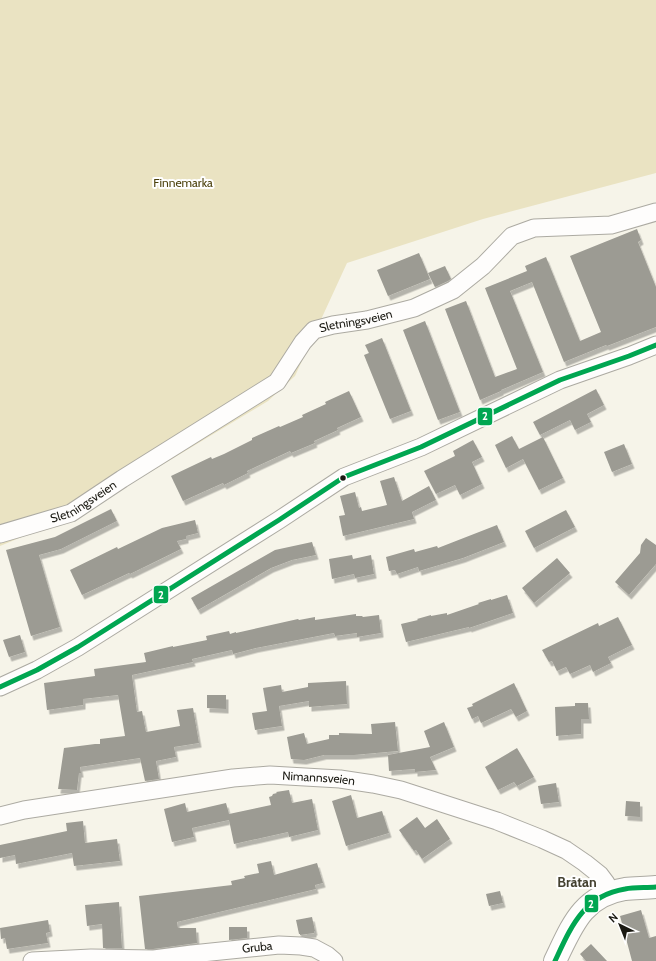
<svg xmlns="http://www.w3.org/2000/svg" width="656" height="961" font-family="Cabin,sans-serif">
<defs>
<filter id="shadow"><feDropShadow dx="2.5" dy="4.5" stdDeviation="0" flood-color="#0004"/></filter>
</defs>
<rect width="100%" height="100%" fill="#f6f4e9"/>
<path fill="#eae3c2" d="M 0,0 L 656,0 L 656,173 L 483,219 L 347,263 L 295,376 L 268,401 L 147,474 L 70,517 L 0,546 Z"/>
<path fill="#9c9b93" filter="url(#shadow)" d="M 637,229 L 641,240 L 638,242 L 656,287 L 656,327 L 607,346 L 606,345 L 564,362 L 532,282 L 510,291 L 543,372 L 501,390 L 501,391 L 480,400 L 445,309 L 466,301 L 495,377 L 517,369 L 485,288 L 527,271 L 525,266 L 546,257 L 580,341 L 601,332 L 570,256 Z
M 419,253 L 430,279 L 388,296 L 377,270 Z
M 445,266 L 451,279 L 448,281 L 435,287 L 428,273 Z
M 425,321 L 460,412 L 438,420 L 403,330 Z
M 382,338 L 411,411 L 390,419 L 364,355 L 369,353 L 365,345 Z
M 596,389 L 604,405 L 587,414 L 591,422 L 575,430 L 570,420 L 540,435 L 533,422 Z
M 349,391 L 361,417 L 337,428 L 338,430 L 314,441 L 315,443 L 291,453 L 290,451 L 247,471 L 248,473 L 224,485 L 223,483 L 183,501 L 171,476 L 211,457 L 212,459 L 224,454 L 252,440 L 252,438 L 279,426 L 280,427 L 303,417 L 302,415 L 326,404 L 325,402 Z
M 512,436 L 519,449 L 543,437 L 563,478 L 539,490 L 523,459 L 506,468 L 495,445 Z
M 473,440 L 482,457 L 472,462 L 482,484 L 460,495 L 455,485 L 436,494 L 424,471 L 455,456 L 453,451 Z
M 624,444 L 632,464 L 612,472 L 604,452 Z
M 394,477 L 402,501 L 429,486 L 436,500 L 412,512 L 414,519 L 343,536 L 339,516 L 345,515 L 340,496 L 355,492 L 359,508 L 361,507 L 362,511 L 387,505 L 380,481 Z
M 111,509 L 117,521 L 61,549 L 39,555 L 60,627 L 31,636 L 6,550 L 55,537 Z
M 566,510 L 575,527 L 534,548 L 525,531 Z
M 195,520 L 198,533 L 186,536 L 186,539 L 177,541 L 181,549 L 130,574 L 129,573 L 82,595 L 70,570 L 117,547 L 118,549 L 162,528 Z
M 497,525 L 504,542 L 463,558 L 419,571 L 418,567 L 397,574 L 395,570 L 389,571 L 386,557 L 414,549 L 415,552 L 437,546 L 438,548 Z
M 646,538 L 656,545 L 656,564 L 629,595 L 615,582 L 640,553 L 641,545 Z
M 312,542 L 316,555 L 292,560 L 271,568 L 198,610 L 191,598 L 275,550 Z
M 352,555 L 353,559 L 371,555 L 374,574 L 355,578 L 354,574 L 332,579 L 329,559 Z
M 557,558 L 570,573 L 534,603 L 522,588 Z
M 507,595 L 513,613 L 469,628 L 469,627 L 406,642 L 401,624 L 418,620 L 417,619 L 431,615 L 431,616 L 447,613 L 447,615 L 479,604 L 478,603 L 491,599 L 491,600 Z
M 356,614 L 356,616 L 362,616 L 363,617 L 379,615 L 381,633 L 357,637 L 357,633 L 335,636 L 334,633 L 256,648 L 233,654 L 232,650 L 192,659 L 193,662 L 132,675 L 137,712 L 142,711 L 146,732 L 180,726 L 177,710 L 193,708 L 199,743 L 174,747 L 176,757 L 156,761 L 159,779 L 145,781 L 140,758 L 80,767 L 81,773 L 79,773 L 77,790 L 58,789 L 64,748 L 95,744 L 100,744 L 100,739 L 125,736 L 118,695 L 83,699 L 83,705 L 47,710 L 44,683 L 95,676 L 94,669 L 146,662 L 144,653 L 173,646 L 173,647 L 207,640 L 206,636 L 229,631 L 230,634 L 236,632 L 236,633 L 298,619 L 299,620 L 315,617 L 315,620 Z
M 618,617 L 632,645 L 608,657 L 611,663 L 593,672 L 590,665 L 570,674 L 566,667 L 557,671 L 552,661 L 549,662 L 542,650 L 598,623 L 599,626 Z
M 20,635 L 25,652 L 9,657 L 3,640 Z
M 346,681 L 347,704 L 309,707 L 309,701 L 279,706 L 282,726 L 255,730 L 252,713 L 267,711 L 263,688 L 281,685 L 282,692 L 308,687 L 308,683 Z
M 514,683 L 527,711 L 516,717 L 511,709 L 481,723 L 478,716 L 472,719 L 467,708 L 473,706 L 472,704 Z
M 207,695 L 226,695 L 226,709 L 207,708 Z
M 575,703 L 588,703 L 589,719 L 581,719 L 581,734 L 556,736 L 555,707 L 575,706 Z
M 395,722 L 398,751 L 354,755 L 324,755 L 304,760 L 291,759 L 287,737 L 304,733 L 307,744 L 329,739 L 329,735 L 339,735 L 339,733 L 372,734 L 371,724 Z
M 444,722 L 454,747 L 430,757 L 436,770 L 415,772 L 415,769 L 389,771 L 388,755 L 430,747 L 424,731 Z
M 517,748 L 534,777 L 517,786 L 514,782 L 498,790 L 485,767 Z
M 556,783 L 559,802 L 541,804 L 538,786 Z
M 289,790 L 292,803 L 312,799 L 318,830 L 289,837 L 288,832 L 234,844 L 229,820 L 192,828 L 194,837 L 172,842 L 164,809 L 185,803 L 187,812 L 226,803 L 229,814 L 271,805 L 269,797 L 272,796 L 273,794 L 277,793 L 276,792 Z
M 351,795 L 357,818 L 382,811 L 389,833 L 346,846 L 332,801 Z
M 626,801 L 640,802 L 640,817 L 625,816 Z
M 417,817 L 425,828 L 437,819 L 450,839 L 422,859 L 416,850 L 414,851 L 399,830 Z
M 83,821 L 85,843 L 117,839 L 120,861 L 74,866 L 72,853 L 16,864 L 15,855 L 0,858 L 0,845 L 67,831 L 66,823 Z
M 271,861 L 274,875 L 317,863 L 323,883 L 315,885 L 316,889 L 177,922 L 178,928 L 196,928 L 197,943 L 153,949 L 145,949 L 139,896 L 232,885 L 231,881 L 245,878 L 244,876 L 259,873 L 257,864 Z
M 500,891 L 503,903 L 489,906 L 486,894 Z
M 119,902 L 122,948 L 103,948 L 102,924 L 87,926 L 85,905 Z
M 641,910 L 649,938 L 656,936 L 656,961 L 632,961 L 620,916 Z
M 312,917 L 315,931 L 314,931 L 314,933 L 300,935 L 300,934 L 299,934 L 296,920 Z
M 48,920 L 50,932 L 46,933 L 48,943 L 7,949 L 5,938 L 1,939 L 0,928 Z
M 229,927 L 247,927 L 247,938 L 229,940 Z
M 591,944 L 607,961 L 586,961 L 580,954 Z"/>
<g fill="none" stroke-linecap="round" stroke-linejoin="round">
<defs>
<g id="minor">
<path id="s1" d="M 0,534 L 71,513 L 122,479 L 277,382 L 303,342 L 314,330 L 333,325 L 367,320 L 414,308 L 453,290 L 483,266 L 512,236 L 534,228 L 611,225 L 656,212"/>
<path d="M 0,687 L 37,670 L 78,647 L 279,520 L 344,477 L 421,447 L 560,380 L 629,356 L 656,345"/>
<path id="s2" d="M 0,816 L 24,810 L 233,778 L 270,775 L 340,779 L 373,784 L 401,790 L 497,821 L 542,839 L 566,850 L 585,863 L 600,875 L 606,883 L 611,893"/>
<path id="s3" d="M 32,961 L 91,958 L 154,959 L 192,954 L 279,945 L 301,946 L 314,948 L 327,955 L 334,961"/>
</g>
<path id="secondary" d="M 555,961 C 572,926 582,896 625,889 C 635,888 646,888 656,887"/>
</defs>
<use href="#minor" stroke="#acaaa2" stroke-width="19"/>
<use href="#secondary" stroke="#acaaa2" stroke-width="24"/>
<use href="#minor" stroke="#fefdfc" stroke-width="17"/>
<use href="#secondary" stroke="#fefdfc" stroke-width="22"/>
<defs>
<path id="bus-1" d="M 0,687 L 37,670 L 78,647 L 279,520 L 344,477 L 421,447 L 560,380 L 629,356 L 656,345
M 555,961 C 571,927 583,896 625,889 C 635,887 646,888 656,887"/>
</defs>
<use href="#bus-1" stroke="#fff" stroke-width="8"/>
<use href="#bus-1" stroke="#00a651" stroke-width="5"/>
</g>
<circle fill="#1a1912" stroke="#fff" stroke-width="1.5" cx="343" cy="478" r="3.5"/>
<g text-anchor="middle" stroke-width="4" stroke-linejoin="round" paint-order="stroke">
<g font-size="12" fill="#4b400b" stroke="#fff">
<text x="183" y="187">Finnemarka</text>
</g>
<g font-size="12" fill="#1a1912" stroke="#fff">
<text dy="4" stroke="none"><textPath href="#s1" startOffset="425">Sletningsveien</textPath></text>
<text dy="4" stroke="none"><textPath href="#s1" startOffset="90">Sletningsveien</textPath></text>
<text dy="4" stroke="none"><textPath href="#s2" startOffset="322">Nimannsveien</textPath></text>
<text dy="4" stroke="none"><textPath href="#s3" startOffset="226">Gruba</textPath></text>
</g>
<g font-size="14" font-weight="bold" fill="#444130" stroke="#fff">
<text x="577" y="887">Bråtan</text>
</g>
</g>
<g stroke="#fff" stroke-width="1.5">
<rect x="477" y="407" width="16" height="19" rx="4" fill="#00a651"/>
<rect x="153" y="585" width="16" height="19" rx="4" fill="#00a651"/>
<rect x="584" y="894" width="15" height="19" rx="4" fill="#00a651"/>
</g>
<g font-size="11" text-anchor="middle" font-weight="bold" fill="#fff">
<text x="485" y="420">2</text>
<text x="161" y="599">2</text>
<text x="591" y="908">2</text>
</g>
<g transform="translate(620 925) rotate(317)" stroke="#ffffff" stroke-width="3" paint-order="stroke">
<path d="M0-3L7 15L0 10L-7 15Z" fill="#1a1912"/>
<text y="-6" font-size="11" font-weight="bold" text-anchor="middle" fill="#1a1912">N</text>
</g>
</svg>
